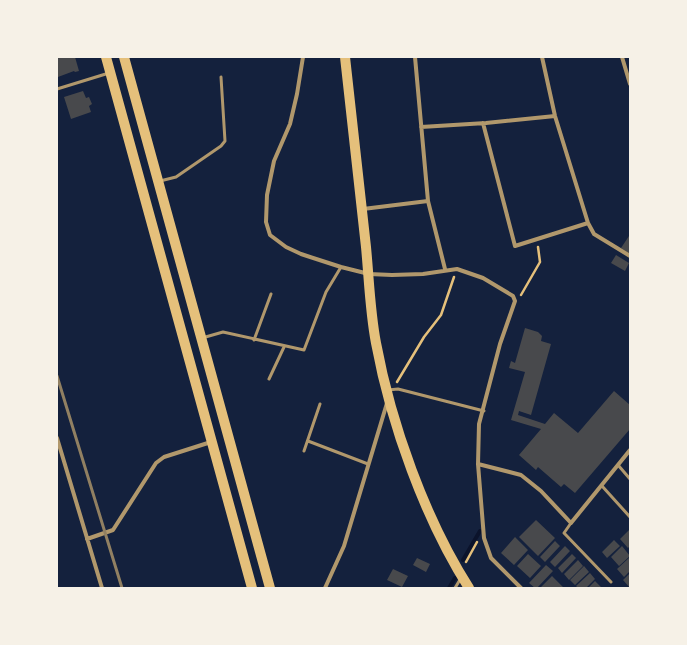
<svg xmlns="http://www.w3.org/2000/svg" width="687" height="645" font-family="'Work Sans',sans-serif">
<rect width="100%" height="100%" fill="#14213d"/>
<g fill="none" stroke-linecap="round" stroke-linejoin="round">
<path stroke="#0b132b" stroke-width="4" d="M 463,560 L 480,531
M 449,588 L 455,578"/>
</g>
<path fill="#48494c" d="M 57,57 L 75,57 L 79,71 L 75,72 L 74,71 L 58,77 Z
M 83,91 L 86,98 L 89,97 L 92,104 L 89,106 L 91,112 L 71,119 L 64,97 Z
M 629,236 L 630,237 L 630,254 L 621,248 Z
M 616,255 L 629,263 L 625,271 L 611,263 Z
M 525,328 L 538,332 L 542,336 L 541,341 L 551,344 L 531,415 L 519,411 L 518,415 L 545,424 L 554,413 L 578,433 L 614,391 L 630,405 L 630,429 L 575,493 L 564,484 L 561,487 L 538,467 L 536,470 L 519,455 L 541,429 L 511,420 L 525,372 L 509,368 L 511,361 L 515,363 Z
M 536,520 L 555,538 L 538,556 L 519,537 Z
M 630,529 L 630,546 L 628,548 L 620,539 Z
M 515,537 L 528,550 L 514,565 L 501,553 Z
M 614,540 L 620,546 L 607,558 L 602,552 Z
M 555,541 L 560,546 L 545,562 L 540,557 Z
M 565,546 L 570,551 L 555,567 L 550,562 Z
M 622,546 L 630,556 L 619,566 L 611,557 Z
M 528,554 L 541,566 L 530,578 L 517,566 Z
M 572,554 L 576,558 L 562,573 L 558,568 Z
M 630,557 L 630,571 L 624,577 L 617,569 Z
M 417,558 L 430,564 L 426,572 L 413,565 Z
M 578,560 L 583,566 L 569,580 L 564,574 Z
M 546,565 L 553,571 L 537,588 L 535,588 L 529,583 Z
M 584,566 L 589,572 L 575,585 L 570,580 Z
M 393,569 L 408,576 L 402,587 L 387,580 Z
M 590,573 L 595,579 L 586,588 L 578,588 L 576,586 Z
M 630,573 L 630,588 L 623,580 Z
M 552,576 L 564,588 L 540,588 Z
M 595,581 L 602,588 L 588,588 Z"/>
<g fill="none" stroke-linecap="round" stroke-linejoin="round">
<path stroke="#e5c07b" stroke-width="2.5" d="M 521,295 L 540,262 L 538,247
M 397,382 L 424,337 L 441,315 L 454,277
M 466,562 L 477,542"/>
<path stroke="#b1986c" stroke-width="3" d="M 57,89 L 109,73
M 160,181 L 176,177 L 221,146 L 225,141 L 221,77
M 202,338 L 223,332 L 304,350 L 326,292 L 341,267
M 254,340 L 271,294
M 269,379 L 284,347
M 388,390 L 398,389 L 484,411
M 308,441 L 368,464
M 304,451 L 320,404
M 618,465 L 630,479
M 602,486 L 630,517
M 571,523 L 564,533 L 611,582
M 455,588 L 461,578"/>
<path stroke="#b1986c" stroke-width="4" d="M 303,57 L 297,94 L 290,124 L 274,161 L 267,195 L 266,222 L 270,235 L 286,247 L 301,254 L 341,267 L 369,274 L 392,275 L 423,274 L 457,269 L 483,278 L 513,296 L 515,301 L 500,344 L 479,424 L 478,464 L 484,538 L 491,558 L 521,588
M 415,57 L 428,201 L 445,269
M 542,57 L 555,116 L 588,223 L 594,234 L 630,256
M 622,57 L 630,84
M 483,123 L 515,246 L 588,223
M 421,127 L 486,123 L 555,116
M 363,209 L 428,201
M 57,438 L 102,588
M 478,464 L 521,475 L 541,491 L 571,523 L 630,450
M 87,539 L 113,530 L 156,463 L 164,457 L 211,442
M 325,588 L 344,546 L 387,403"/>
<path stroke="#e5c07b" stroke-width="10" d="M 106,57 L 252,588
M 124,57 L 270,588
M 345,57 C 352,120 359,183 366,247 C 369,278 370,312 376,343 C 391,424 425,519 469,588"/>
<path stroke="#918062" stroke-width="3" d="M 57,376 L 122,588"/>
</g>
<rect width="687" height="645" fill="none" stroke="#f6f1e7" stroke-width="116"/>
</svg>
